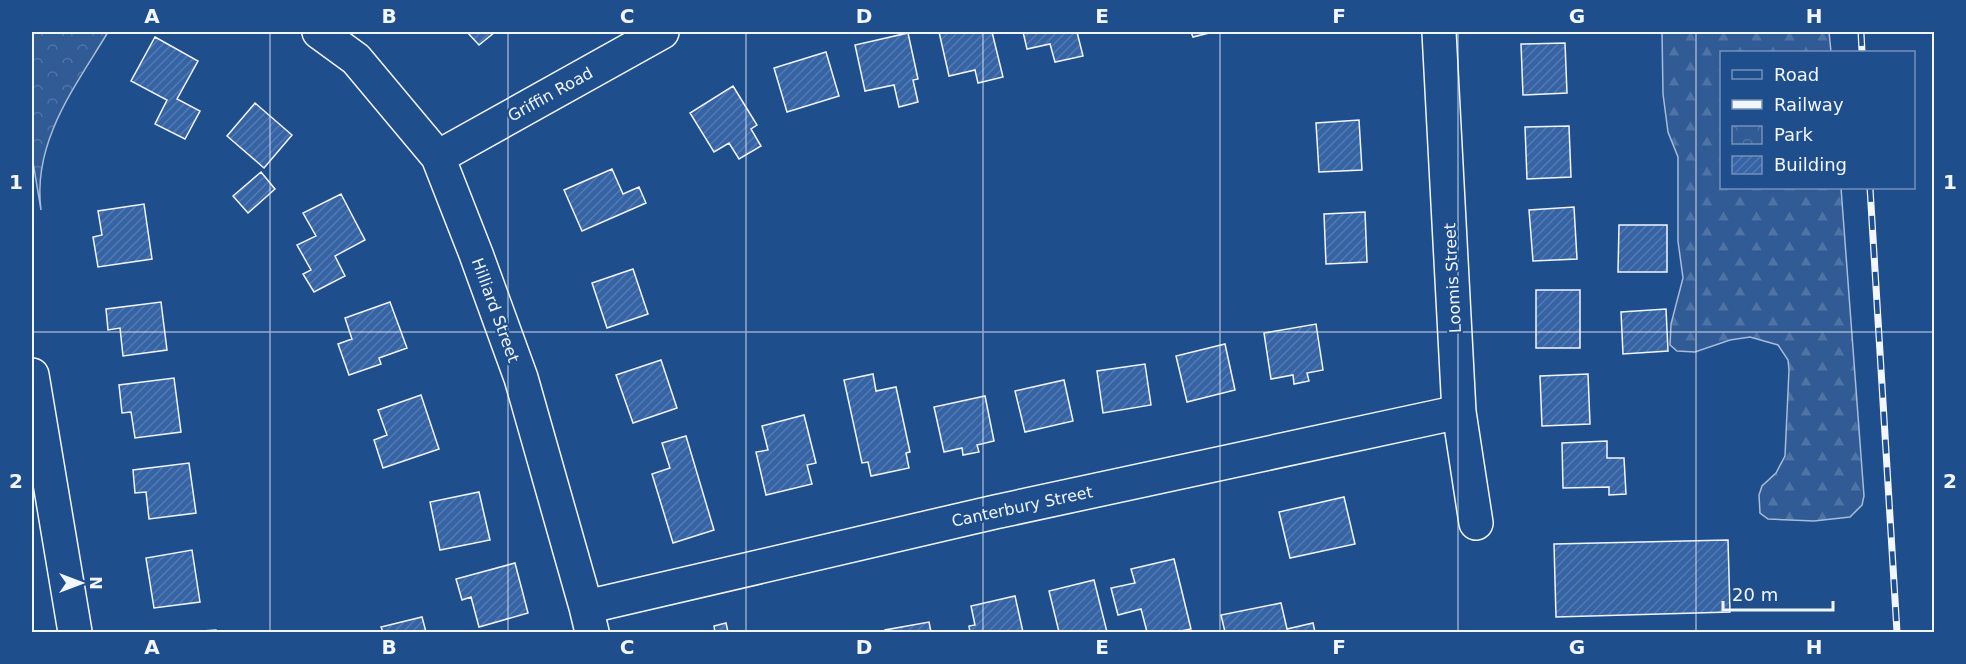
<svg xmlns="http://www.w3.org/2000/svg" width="1966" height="664" font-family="'DejaVu Sans',sans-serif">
<defs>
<pattern id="forest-firs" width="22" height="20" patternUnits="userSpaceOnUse" patternTransform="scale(1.5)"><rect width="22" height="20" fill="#305b95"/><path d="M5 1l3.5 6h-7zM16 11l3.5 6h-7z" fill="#4e73a5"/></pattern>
<pattern id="park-crowns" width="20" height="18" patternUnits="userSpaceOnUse" patternTransform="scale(1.5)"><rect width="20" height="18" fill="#305b95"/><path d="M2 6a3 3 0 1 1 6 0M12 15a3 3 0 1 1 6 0" fill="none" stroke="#4e73a5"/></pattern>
<pattern id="building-hatch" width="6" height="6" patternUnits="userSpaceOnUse" patternTransform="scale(1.5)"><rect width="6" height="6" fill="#3563a3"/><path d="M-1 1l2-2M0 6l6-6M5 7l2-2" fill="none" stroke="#537ab1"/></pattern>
</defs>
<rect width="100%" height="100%" fill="#1f4e8c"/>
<path fill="url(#forest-firs)" stroke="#a8bbd7" stroke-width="1.5" d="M 1662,32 L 1829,32 L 1831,52 L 1722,52 L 1722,188 L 1841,188 L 1864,496 L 1862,505 L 1850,517 L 1814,521 L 1768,519 L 1760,513 L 1759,495 L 1762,486 L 1776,473 L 1785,456 L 1789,370 L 1788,360 L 1778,345 L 1750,337 L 1730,340 L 1695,352 L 1677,351 L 1670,345 L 1671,324 L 1683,278 L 1678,241 L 1678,157 L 1668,132 L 1663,94 Z"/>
<path fill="url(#park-crowns)" stroke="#a8bbd7" stroke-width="1.5" d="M 32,32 L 108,32 C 75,87 32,142 41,210 L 32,156 Z"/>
<path fill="url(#building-hatch)" stroke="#f2f6ff" stroke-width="1.5" d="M 467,32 L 495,32 L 479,45 Z
M 939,32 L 992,32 L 1003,77 L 978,83 L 975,70 L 949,76 Z
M 1023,32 L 1077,32 L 1083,56 L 1055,62 L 1050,44 L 1027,49 Z
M 1191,32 L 1213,32 L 1193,37 Z
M 908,33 L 918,79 L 913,80 L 918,102 L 899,107 L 894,85 L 865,91 L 855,45 Z
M 155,37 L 198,61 L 177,99 L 200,111 L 185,139 L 155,124 L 167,100 L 131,81 Z
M 1565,43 L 1567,93 L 1523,95 L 1521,44 Z
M 826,52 L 839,96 L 787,112 L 774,68 Z
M 733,86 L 757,125 L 751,129 L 761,146 L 739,159 L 729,143 L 714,152 L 690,113 Z
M 255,103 L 292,135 L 264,168 L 227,136 Z
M 1359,120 L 1362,170 L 1319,172 L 1316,123 Z
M 1569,126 L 1571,177 L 1527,179 L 1525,127 Z
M 612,169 L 623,194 L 639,187 L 646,203 L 582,231 L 564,190 Z
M 261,172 L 275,189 L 248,213 L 233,196 Z
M 341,194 L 365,240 L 335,256 L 345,276 L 314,292 L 303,274 L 311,270 L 297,245 L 316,236 L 303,213 Z
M 144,204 L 152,259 L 98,267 L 93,237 L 102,235 L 98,211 Z
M 1574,207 L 1577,259 L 1533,261 L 1529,210 Z
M 1365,212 L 1367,262 L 1326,264 L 1324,214 Z
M 1619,225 L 1667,225 L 1667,272 L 1618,272 Z
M 633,269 L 648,314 L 607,328 L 592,283 Z
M 1536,290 L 1580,290 L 1580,348 L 1536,348 Z
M 161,302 L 167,350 L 123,356 L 120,328 L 108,330 L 106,309 Z
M 390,302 L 407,348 L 379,358 L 381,364 L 349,375 L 338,344 L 352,339 L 345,318 Z
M 1666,309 L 1668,351 L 1623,354 L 1621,312 Z
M 1316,324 L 1323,370 L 1307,373 L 1309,381 L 1294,384 L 1293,375 L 1271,379 L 1264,333 Z
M 1225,344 L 1235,390 L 1187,402 L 1176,356 Z
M 661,360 L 677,408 L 633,423 L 616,375 Z
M 1145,364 L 1151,405 L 1103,413 L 1097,371 Z
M 873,374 L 876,391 L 896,387 L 910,452 L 906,453 L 909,468 L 871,476 L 868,462 L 862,463 L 844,380 Z
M 1588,374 L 1590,424 L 1542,426 L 1540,376 Z
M 174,378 L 181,432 L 135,438 L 131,412 L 122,413 L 119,385 Z
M 1064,380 L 1073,421 L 1025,432 L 1015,391 Z
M 421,395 L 439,449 L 383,468 L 374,440 L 387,435 L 378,410 Z
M 985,396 L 994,441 L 977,445 L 979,452 L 963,455 L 962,448 L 944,452 L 934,407 Z
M 804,415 L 816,463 L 807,465 L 812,484 L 766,495 L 756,452 L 768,450 L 762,426 Z
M 686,436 L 714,530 L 673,543 L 652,474 L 670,468 L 662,443 Z
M 1607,441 L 1607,458 L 1624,458 L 1626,494 L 1609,495 L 1609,487 L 1563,488 L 1562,443 Z
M 189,463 L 196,513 L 149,519 L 146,492 L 135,493 L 133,470 Z
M 479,492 L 490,540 L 440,550 L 430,502 Z
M 1344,497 L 1355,544 L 1290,558 L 1279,512 Z
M 1728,540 L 1730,612 L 1556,617 L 1554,544 Z
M 192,550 L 200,602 L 154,608 L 146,558 Z
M 1174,559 L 1191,629 L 1175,632 L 1147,632 L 1141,609 L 1118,615 L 1111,588 L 1135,583 L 1131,569 Z
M 515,563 L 528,613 L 479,627 L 471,597 L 462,600 L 456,579 Z
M 1094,580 L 1107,632 L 1059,632 L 1049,591 Z
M 1015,596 L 1023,632 L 970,632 L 969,626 L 975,625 L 971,606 Z
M 1281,603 L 1287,629 L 1313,623 L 1315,632 L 1225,632 L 1221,615 Z
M 422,617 L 426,632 L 383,632 L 381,627 Z
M 929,622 L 931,632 L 885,632 L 885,630 Z
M 726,623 L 728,632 L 715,632 L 714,626 Z
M 216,630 L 217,632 L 187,632 Z"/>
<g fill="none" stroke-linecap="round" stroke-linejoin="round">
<defs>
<path id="minor" d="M 319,32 L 356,59 L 438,157 L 476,254 L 521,378 L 586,607 L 592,632
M 1439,32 L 1459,412 L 1476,523
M 438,157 L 662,32
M 32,375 L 75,632
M 586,607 L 995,512 L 1459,412"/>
</defs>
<use href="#minor" stroke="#f2f6ff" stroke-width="36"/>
<use href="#minor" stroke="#1f4e8c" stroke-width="33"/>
<defs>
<path id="rail" d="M 1861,32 L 1862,52
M 1870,188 L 1897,632"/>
</defs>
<use href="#rail" stroke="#f2f6ff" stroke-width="7"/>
<use href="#rail" stroke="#1f4e8c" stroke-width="4.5" stroke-dasharray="14" stroke-linecap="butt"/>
</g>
<path fill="none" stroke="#f2f6ff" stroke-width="1.5" stroke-opacity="0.55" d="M 270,32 L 270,632M 508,32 L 508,632M 746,32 L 746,632M 983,32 L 983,632M 1220,32 L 1220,632M 1458,32 L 1458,632M 1696,32 L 1696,632M 32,332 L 1934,332"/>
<g text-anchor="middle" stroke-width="4.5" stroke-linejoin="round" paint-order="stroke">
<g font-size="16" fill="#f2f6ff" stroke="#1f4e8c">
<text transform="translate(550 94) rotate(-29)" y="6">Griffin Road</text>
<text transform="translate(1452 278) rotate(-93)" y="6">Loomis Street</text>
<text transform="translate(496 310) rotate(70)" y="6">Hilliard Street</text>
<text transform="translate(1022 506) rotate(-12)" y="6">Canterbury Street</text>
</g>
</g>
<rect width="1966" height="664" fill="none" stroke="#1f4e8c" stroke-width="66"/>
<rect x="1720" y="51" width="195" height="138" fill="#1f4e8c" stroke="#7391ba" stroke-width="1.5"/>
<rect x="1732" y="70" width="30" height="9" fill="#1f4e8c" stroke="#7391ba" stroke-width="1.5"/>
<text x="1774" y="81" font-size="18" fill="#f2f6ff">Road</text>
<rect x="1732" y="100" width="30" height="9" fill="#f2f6ff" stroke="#7391ba" stroke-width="1.5"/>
<text x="1774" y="111" font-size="18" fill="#f2f6ff">Railway</text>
<rect x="1732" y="126" width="30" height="18" fill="url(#park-crowns)" stroke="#7391ba" stroke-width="1.5"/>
<text x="1774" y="141" font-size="18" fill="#f2f6ff">Park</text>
<rect x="1732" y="156" width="30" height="18" fill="url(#building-hatch)" stroke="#7391ba" stroke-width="1.5"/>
<text x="1774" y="171" font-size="18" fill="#f2f6ff">Building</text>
<g transform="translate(81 583) rotate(90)" stroke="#1f4e8c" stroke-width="4.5" paint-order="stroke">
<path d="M0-4.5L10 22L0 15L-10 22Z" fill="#f2f6ff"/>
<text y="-9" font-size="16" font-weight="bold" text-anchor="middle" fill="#f2f6ff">N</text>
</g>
<path d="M1723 601v9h110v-9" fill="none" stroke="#f2f6ff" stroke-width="3"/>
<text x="1732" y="601" font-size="18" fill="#f2f6ff" stroke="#1f4e8c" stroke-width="4.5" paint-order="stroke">20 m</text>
<rect x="33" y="33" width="1900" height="598" fill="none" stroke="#f2f6ff" stroke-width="2"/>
<g font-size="20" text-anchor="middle" font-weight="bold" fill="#f2f6ff">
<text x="152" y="23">A</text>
<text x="389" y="23">B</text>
<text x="627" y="23">C</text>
<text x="864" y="23">D</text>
<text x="1102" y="23">E</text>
<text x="1339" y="23">F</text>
<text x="1577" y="23">G</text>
<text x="1814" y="23">H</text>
<text x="16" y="189">1</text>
<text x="1950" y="189">1</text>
<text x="16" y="488">2</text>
<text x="1950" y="488">2</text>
<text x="152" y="654">A</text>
<text x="389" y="654">B</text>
<text x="627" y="654">C</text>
<text x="864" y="654">D</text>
<text x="1102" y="654">E</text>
<text x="1339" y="654">F</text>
<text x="1577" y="654">G</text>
<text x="1814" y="654">H</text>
</g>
</svg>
